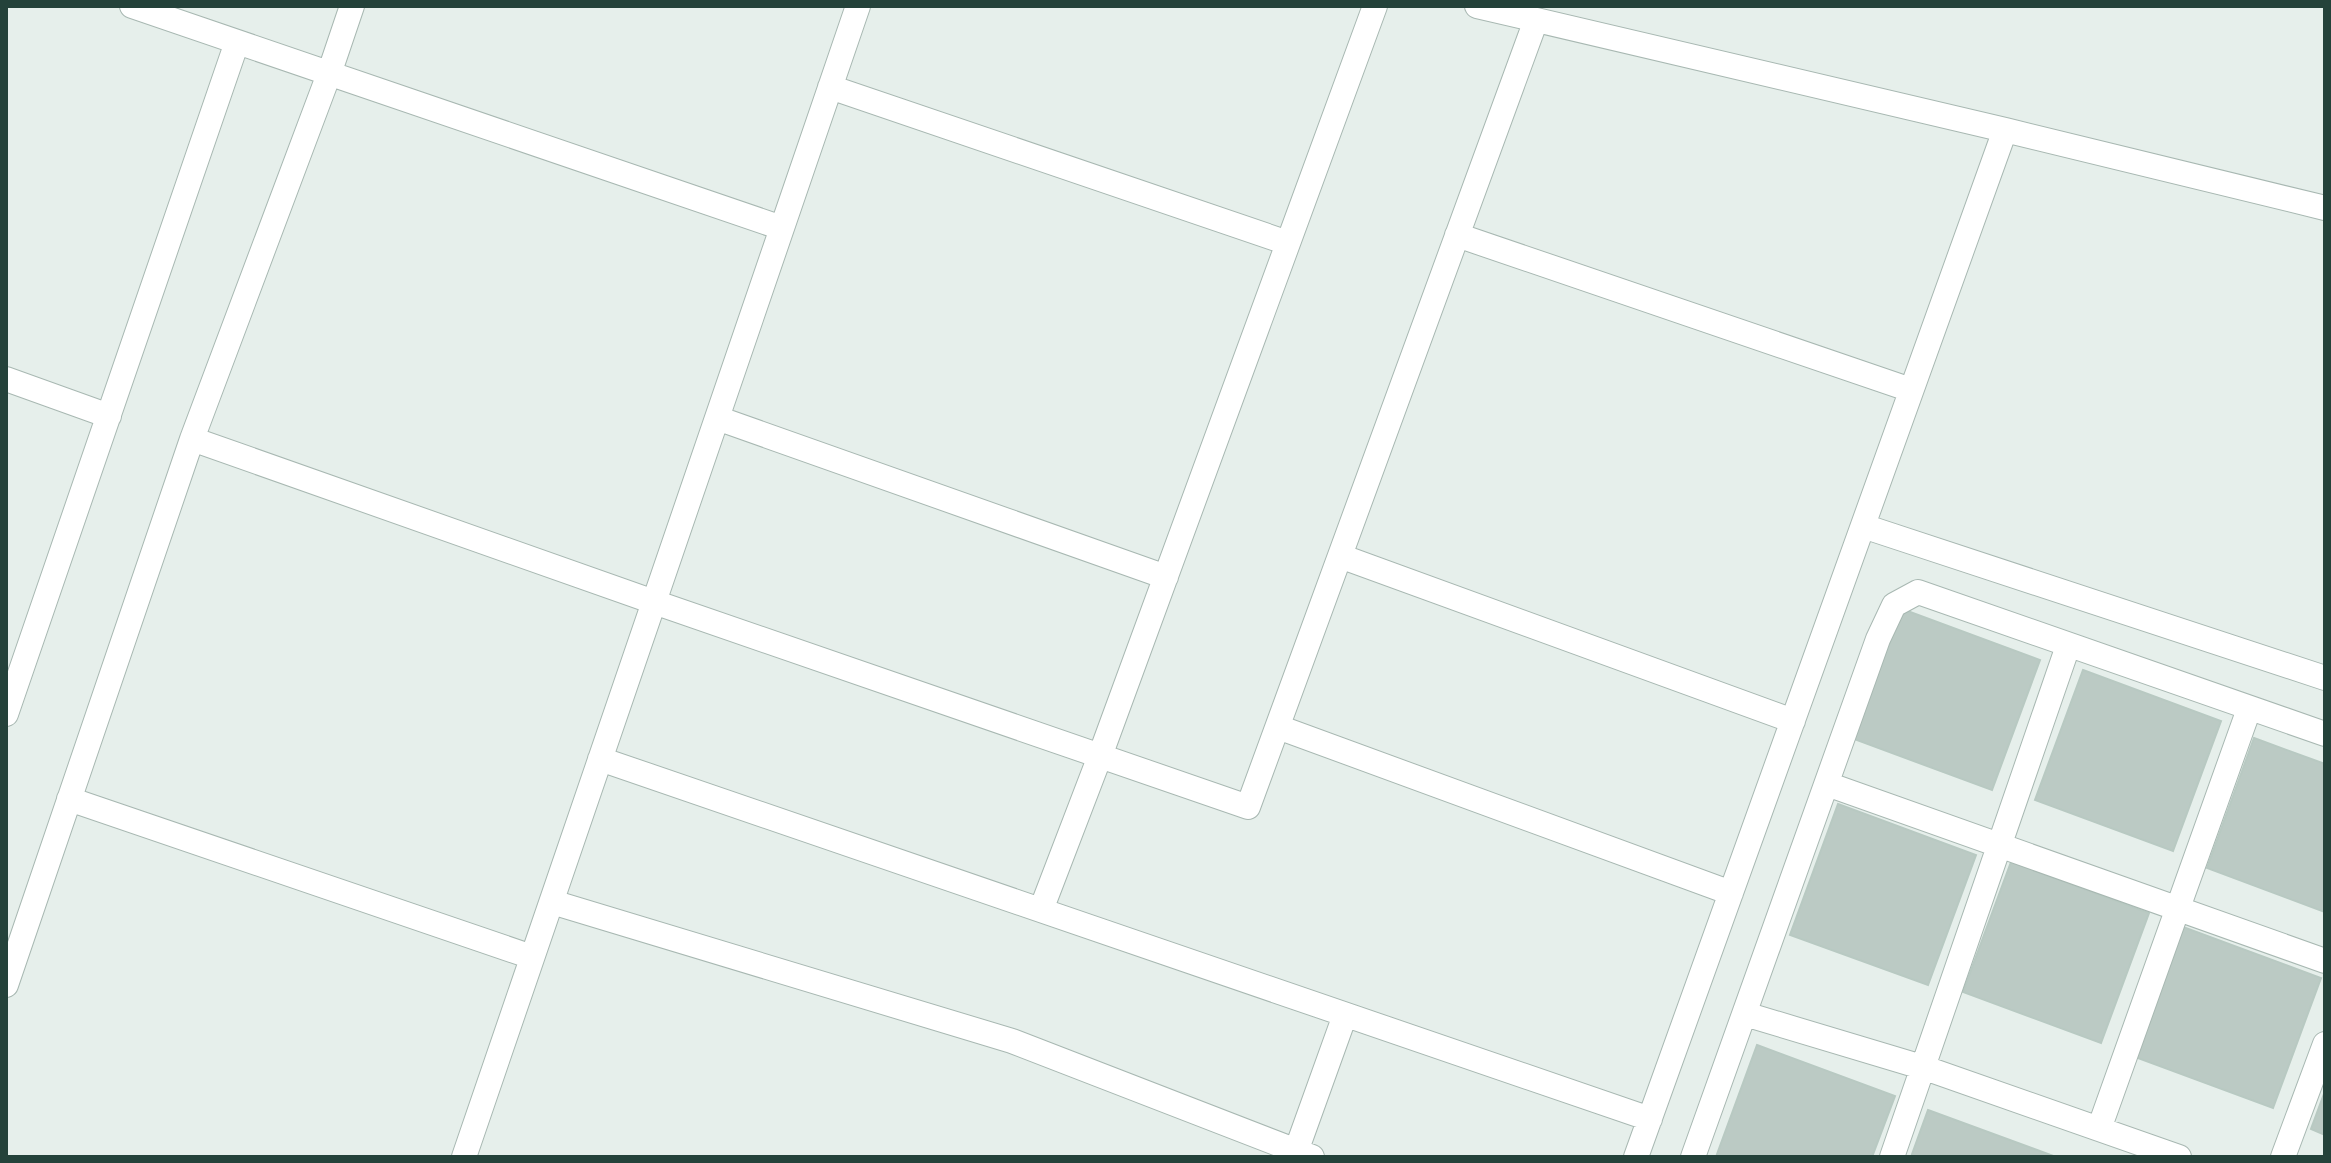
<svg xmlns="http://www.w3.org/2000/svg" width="2331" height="1163" font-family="'PT Sans',sans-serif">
<rect width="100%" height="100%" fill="#e6efeb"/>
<path fill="#bbcac4" stroke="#b8c9c2" stroke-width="2" d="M 1902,609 L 2040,660 L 1992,790 L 1854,739 Z
M 2083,670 L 2221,721 L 2173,851 L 2035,800 Z
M 2254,738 L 2325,764 L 2325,912 L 2207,868 Z
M 1838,804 L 1976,855 L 1928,985 L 1790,935 Z
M 2011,862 L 2149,913 L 2101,1043 L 1963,992 Z
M 2183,927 L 2321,978 L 2273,1108 L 2135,1057 Z
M 1757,1045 L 1895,1096 L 1872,1157 L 1716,1157 Z
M 2325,1091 L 2325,1135 L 2311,1129 Z
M 1928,1110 L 2056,1157 L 1911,1157 Z"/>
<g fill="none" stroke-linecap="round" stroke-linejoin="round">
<defs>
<path id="minor" d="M 132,6 L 782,228
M 1477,6 L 2005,130 L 1636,1157
M 830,87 L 1288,243
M 2005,130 L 2325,208
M 1457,235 L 1911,390
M 6,379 L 109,416
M 717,418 L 1166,577
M 192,439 L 654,602 L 1248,807 L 1536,20
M 1863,526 L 2325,678
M 1340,556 L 1793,721
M 6,714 L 237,42
M 1278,727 L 1731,893
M 600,759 L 1650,1119
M 1827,784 L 2325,961
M 69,799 L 532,957
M 552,902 L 1012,1041 L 1312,1157
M 1041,910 L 1100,756 L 1375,6
M 6,985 L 192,439 L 329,74 L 352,6
M 1745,1014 L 1925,1068 L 2179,1157
M 2099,1129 L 2249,709
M 464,1157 L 858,6
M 1294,1157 L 1345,1015
M 1693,1157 L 1878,639 L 1894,605 L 1918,592 L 2325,734
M 1892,1157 L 2068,646
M 2283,1157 L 2325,1044"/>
</defs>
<use href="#minor" stroke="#a8b8b2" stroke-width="26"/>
<use href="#minor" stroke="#fff" stroke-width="24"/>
</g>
<rect width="2331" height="1163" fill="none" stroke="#24423a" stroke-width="16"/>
</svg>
